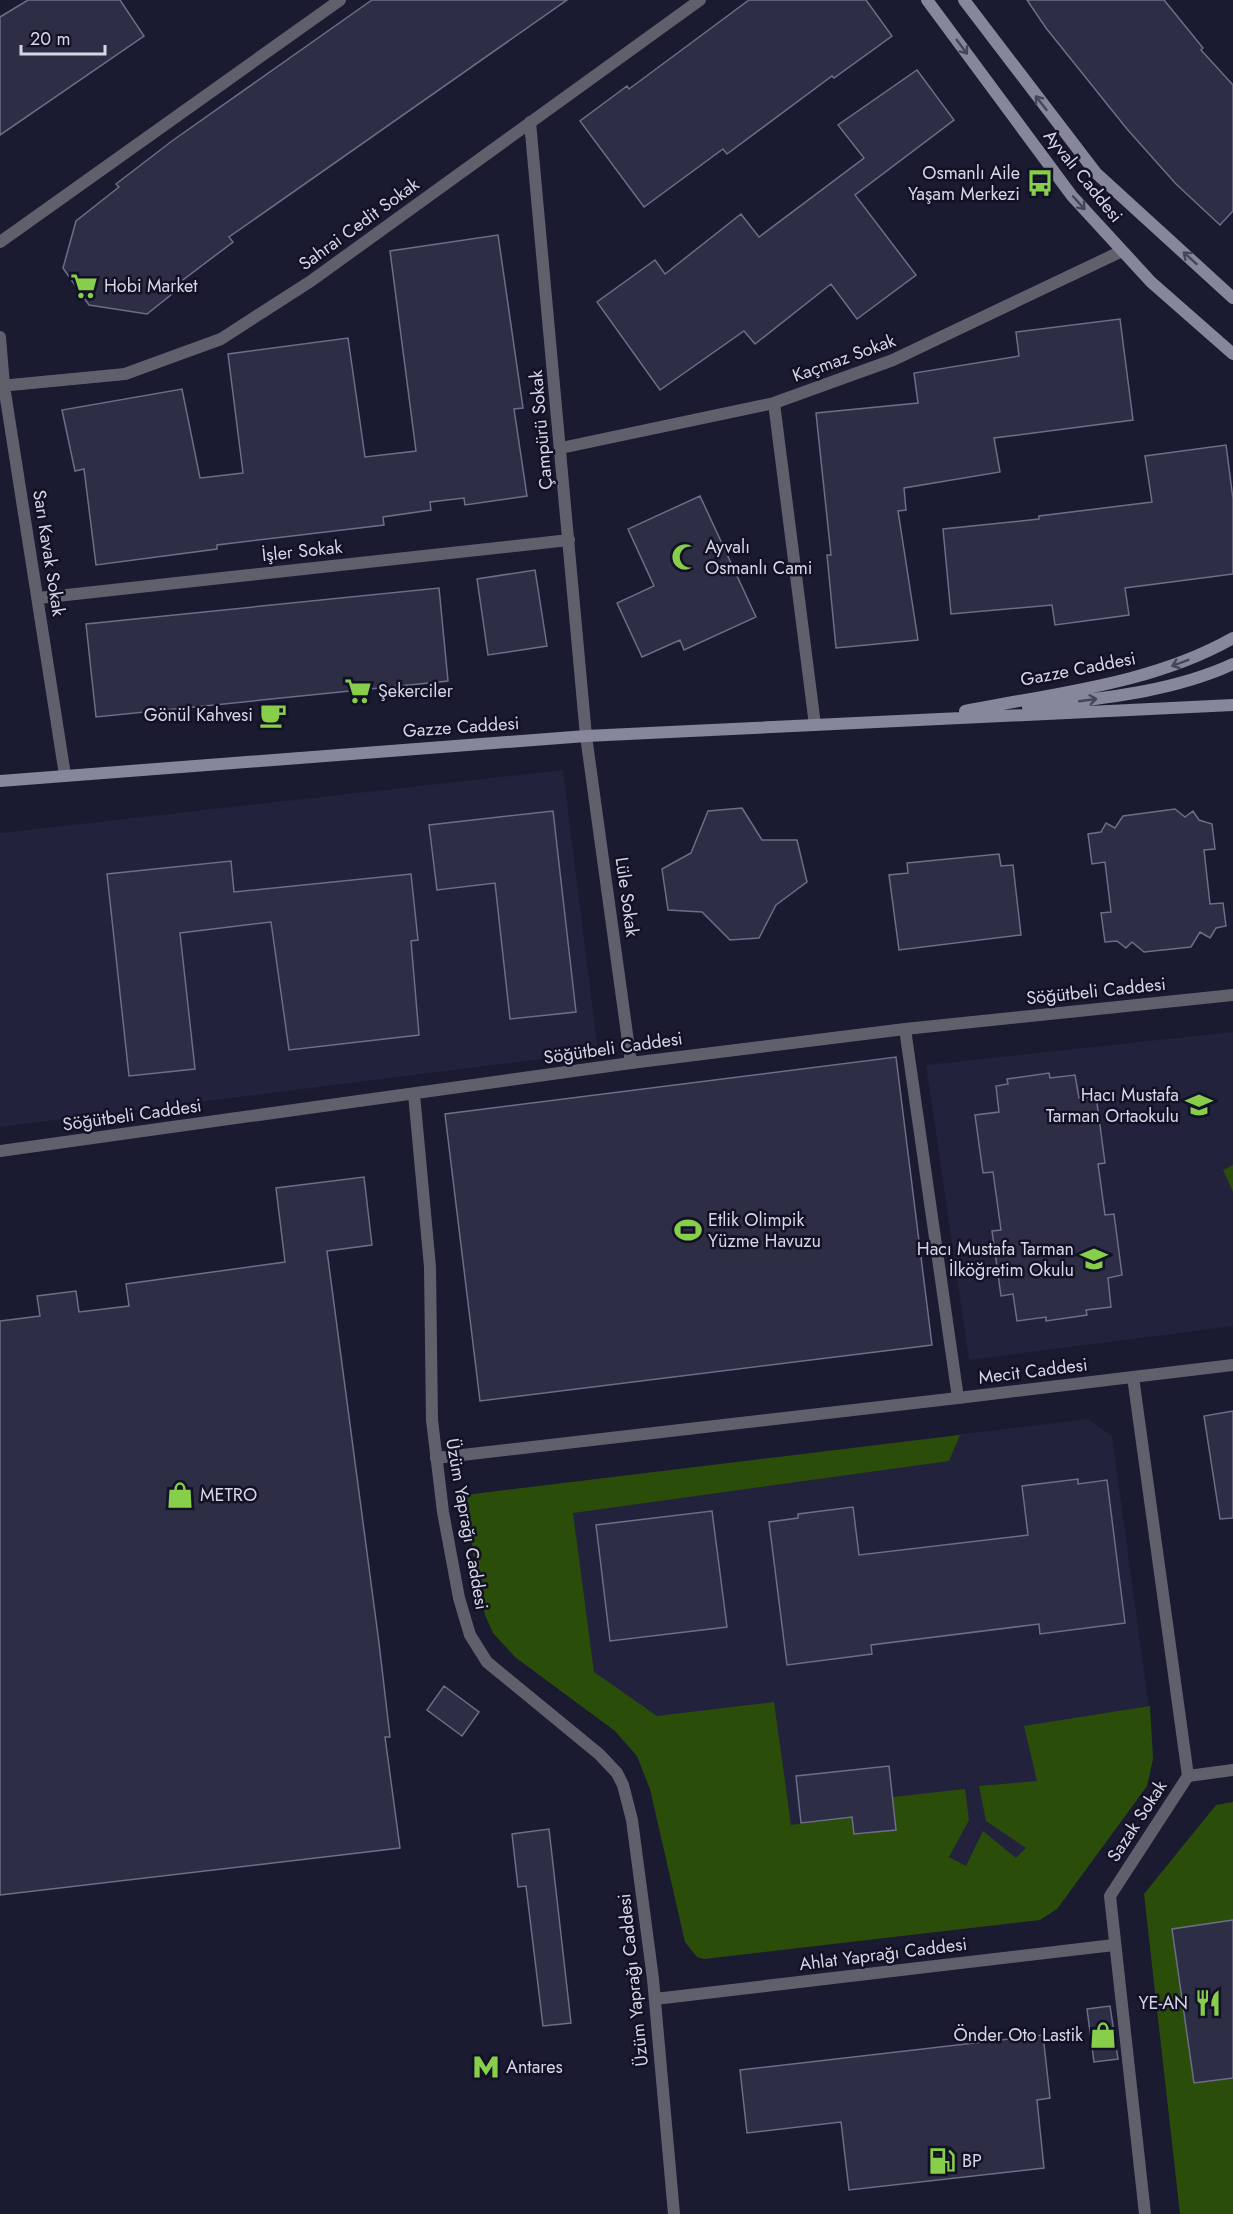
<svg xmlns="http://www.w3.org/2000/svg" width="1233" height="2214" font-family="Jost,sans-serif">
<rect width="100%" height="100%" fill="#1a1a30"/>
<path fill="#23223d" d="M 563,770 L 598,1052 L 0,1127 L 0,833 Z
M 1233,1032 L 1233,1326 L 969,1360 L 926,1065 Z
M 1088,1419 L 1112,1436 L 1151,1723 L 1153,1759 L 1147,1786 L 1122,1821 L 1057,1909 L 1040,1920 L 704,1959 L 697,1957 L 685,1942 L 650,1789 L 637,1756 L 615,1731 L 515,1657 L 493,1633 L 485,1615 L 477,1580 L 465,1495 Z"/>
<path fill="#2b4d0a" d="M 1233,1165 L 1233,1192 L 1223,1170 Z
M 960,1435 L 949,1461 L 573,1513 L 594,1672 L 657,1716 L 774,1702 L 791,1825 L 852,1817 L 855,1834 L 896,1830 L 893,1797 L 965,1789 L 969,1820 L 949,1857 L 966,1866 L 983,1831 L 1016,1858 L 1026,1848 L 986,1821 L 979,1786 L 1037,1781 L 1024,1726 L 1150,1706 L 1153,1759 L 1147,1786 L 1057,1909 L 1040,1920 L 704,1959 L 697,1957 L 685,1942 L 650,1789 L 637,1756 L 615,1731 L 515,1657 L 493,1633 L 485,1615 L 477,1580 L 465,1495 Z
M 1233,1802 L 1233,2214 L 1180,2214 L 1144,1894 L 1216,1805 Z"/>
<path fill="#2d2e45" stroke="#6c6d88" stroke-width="1.5" d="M 28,0 L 120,0 L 144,36 L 0,135 L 0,17 Z
M 372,0 L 567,0 L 229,237 L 233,242 L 175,286 L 177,290 L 147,314 L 89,305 L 63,268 L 76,221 L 119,187 L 116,184 L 172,141 Z
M 749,0 L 866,0 L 892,36 L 834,78 L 832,76 L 727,154 L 723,149 L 644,207 L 580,121 L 627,86 L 629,89 Z
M 1027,0 L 1164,0 L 1203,48 L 1201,50 L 1233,85 L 1233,211 L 1220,225 L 1176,184 L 1127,129 L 1046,28 Z
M 917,70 L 954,120 L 855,195 L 916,275 L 857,319 L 831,284 L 755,344 L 744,331 L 660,390 L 597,302 L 655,260 L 665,274 L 741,214 L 759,237 L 864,158 L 838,125 Z
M 498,235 L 523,408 L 514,409 L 527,496 L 465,505 L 464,498 L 430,502 L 431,510 L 383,517 L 384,525 L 217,545 L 217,549 L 96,565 L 84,469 L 75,471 L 62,410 L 182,389 L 200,478 L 243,473 L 228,354 L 348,338 L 365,457 L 416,451 L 390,251 Z
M 1120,319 L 1133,420 L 994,438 L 1000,472 L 904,488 L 906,510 L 898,511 L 918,640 L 836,648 L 827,555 L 831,555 L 816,413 L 918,403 L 914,373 L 1019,356 L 1016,332 Z
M 1226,445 L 1233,499 L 1233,574 L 1125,588 L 1129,615 L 1055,625 L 1052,605 L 951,614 L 943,529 L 1039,519 L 1039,516 L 1152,502 L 1145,456 Z
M 700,496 L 756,617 L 684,650 L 680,640 L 642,657 L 617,603 L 654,586 L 628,529 Z
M 535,570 L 547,646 L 488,655 L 477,579 Z
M 439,588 L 448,681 L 96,717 L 86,624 Z
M 742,808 L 762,840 L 797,840 L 807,882 L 776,905 L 759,938 L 730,940 L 702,912 L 668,910 L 662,869 L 691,853 L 708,811 Z
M 1175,809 L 1185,817 L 1193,811 L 1199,820 L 1212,824 L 1215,849 L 1204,850 L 1210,904 L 1223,903 L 1226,926 L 1216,928 L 1210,938 L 1200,932 L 1191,947 L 1144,952 L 1132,942 L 1126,948 L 1117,941 L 1105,942 L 1101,913 L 1111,912 L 1105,862 L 1092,864 L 1088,834 L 1101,832 L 1106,823 L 1115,828 L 1123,816 Z
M 553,811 L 576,1012 L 510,1019 L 495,883 L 437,890 L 429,825 Z
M 999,854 L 1001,866 L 1013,865 L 1021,935 L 899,950 L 889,875 L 908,873 L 907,863 Z
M 231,861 L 234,892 L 411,874 L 418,940 L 411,941 L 419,1035 L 289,1050 L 271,922 L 180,933 L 195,1069 L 129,1076 L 107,874 Z
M 896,1057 L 932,1345 L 480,1401 L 445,1114 Z
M 1049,1073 L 1050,1078 L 1075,1075 L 1079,1098 L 1096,1096 L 1105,1163 L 1098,1164 L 1105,1215 L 1114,1214 L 1122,1275 L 1108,1278 L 1111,1307 L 1086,1310 L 1087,1315 L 1046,1321 L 1046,1317 L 1017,1321 L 1013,1294 L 1001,1296 L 992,1231 L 1001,1230 L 993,1172 L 983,1173 L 975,1115 L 999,1112 L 996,1086 L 1008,1084 L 1007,1079 Z
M 364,1177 L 372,1245 L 327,1251 L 379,1643 L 390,1737 L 385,1737 L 400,1848 L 0,1895 L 0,1321 L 40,1316 L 37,1296 L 76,1291 L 79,1312 L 129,1306 L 126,1284 L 285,1262 L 276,1188 Z
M 1233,1411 L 1233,1518 L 1220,1519 L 1204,1416 Z
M 1078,1479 L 1078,1484 L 1107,1480 L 1125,1623 L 1040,1634 L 1039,1624 L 871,1645 L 872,1654 L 787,1665 L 769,1522 L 798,1518 L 798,1514 L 853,1507 L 859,1555 L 1028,1535 L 1022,1486 Z
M 712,1511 L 727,1627 L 610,1641 L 596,1525 Z
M 444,1686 L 479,1712 L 462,1736 L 427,1710 Z
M 889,1766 L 896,1830 L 854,1834 L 852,1817 L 801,1823 L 796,1776 Z
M 549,1829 L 571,2023 L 543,2026 L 526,1886 L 518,1887 L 512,1834 Z
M 1233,1920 L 1233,2078 L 1194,2083 L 1172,1929 Z
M 1110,2006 L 1118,2059 L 1094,2062 L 1087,2009 Z
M 1043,2035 L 1050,2098 L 1037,2100 L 1044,2168 L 849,2190 L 841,2122 L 747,2133 L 740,2070 Z"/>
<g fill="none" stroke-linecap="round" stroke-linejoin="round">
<path stroke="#60606c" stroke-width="12" d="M 530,122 L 586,736 L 631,1063
M 0,242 L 340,0
M 0,337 L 4,386 L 65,775
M 0,386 L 125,374 L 221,339 L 311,281 L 700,0
M 774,403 L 815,725
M 561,448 L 774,403 L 893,360 L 1122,251
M 39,598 L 569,540
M 1133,1377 L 1188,1776 L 1110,1896 L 1145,2214
M 436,1458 L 958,1398"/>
<path stroke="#60606c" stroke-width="12" d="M 905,1029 L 958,1398 L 1233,1365
M 414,1094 L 430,1267 L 432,1420 L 443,1512 L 459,1598 L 470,1635 L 487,1662 L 599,1754 L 617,1773 L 623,1785 L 632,1820 L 653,1979 L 674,2214
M 0,1151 L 631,1063 L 905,1029 L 1233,995
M 1188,1776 L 1233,1770
M 655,1999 L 1114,1945"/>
<path stroke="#86879a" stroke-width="12" d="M 927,0 L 1072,196 L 1151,282 L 1233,354
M 964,0 L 1096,173 L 1233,298
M 1028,707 C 1095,699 1171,693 1233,664
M 965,711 C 1055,693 1152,684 1233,638
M 0,781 L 586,736 L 1233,705"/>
</g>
<defs><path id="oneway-shaft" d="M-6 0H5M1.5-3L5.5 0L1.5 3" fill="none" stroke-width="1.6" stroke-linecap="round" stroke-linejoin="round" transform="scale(1.5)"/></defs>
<g stroke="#46465a">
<use href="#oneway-shaft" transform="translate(962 47) rotate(54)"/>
<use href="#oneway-shaft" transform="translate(1041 103) rotate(-128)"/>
<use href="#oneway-shaft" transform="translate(1079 203) rotate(48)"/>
<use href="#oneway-shaft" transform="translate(1190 258) rotate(-138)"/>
<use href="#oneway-shaft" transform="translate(1180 663) rotate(159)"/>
<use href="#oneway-shaft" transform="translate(1088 700) rotate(-8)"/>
</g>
<defs>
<symbol id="bus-bare" viewBox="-9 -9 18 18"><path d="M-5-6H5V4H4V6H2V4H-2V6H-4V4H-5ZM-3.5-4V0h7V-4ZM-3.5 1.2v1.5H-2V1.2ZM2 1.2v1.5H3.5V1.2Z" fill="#87cf4a" stroke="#121126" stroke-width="2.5" paint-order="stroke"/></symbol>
<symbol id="supermarket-bare" viewBox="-9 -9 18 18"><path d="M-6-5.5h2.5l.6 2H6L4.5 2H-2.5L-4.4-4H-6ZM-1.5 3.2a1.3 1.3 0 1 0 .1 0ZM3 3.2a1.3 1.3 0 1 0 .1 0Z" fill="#87cf4a" stroke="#121126" stroke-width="2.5" paint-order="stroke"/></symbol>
<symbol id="mosque-bare" viewBox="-9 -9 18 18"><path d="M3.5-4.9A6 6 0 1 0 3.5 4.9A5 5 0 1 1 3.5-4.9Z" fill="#87cf4a" stroke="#121126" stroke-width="2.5" paint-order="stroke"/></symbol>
<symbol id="cafe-bare" viewBox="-9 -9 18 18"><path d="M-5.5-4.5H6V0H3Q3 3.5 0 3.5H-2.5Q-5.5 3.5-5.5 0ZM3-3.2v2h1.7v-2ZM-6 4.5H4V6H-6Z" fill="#87cf4a" stroke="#121126" stroke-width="2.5" paint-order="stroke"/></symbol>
<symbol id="school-bare" viewBox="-9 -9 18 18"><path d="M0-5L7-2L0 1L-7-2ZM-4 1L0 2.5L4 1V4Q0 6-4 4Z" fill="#87cf4a" stroke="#121126" stroke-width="2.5" paint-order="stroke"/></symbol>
<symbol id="stadium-bare" viewBox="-9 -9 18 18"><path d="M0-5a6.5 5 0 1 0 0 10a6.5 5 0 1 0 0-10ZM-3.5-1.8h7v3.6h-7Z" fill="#87cf4a" stroke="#121126" stroke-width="2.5" paint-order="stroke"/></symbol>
<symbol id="shop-bare" viewBox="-9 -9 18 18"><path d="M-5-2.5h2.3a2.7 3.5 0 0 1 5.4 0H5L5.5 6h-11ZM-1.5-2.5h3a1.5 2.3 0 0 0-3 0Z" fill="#87cf4a" stroke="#121126" stroke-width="2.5" paint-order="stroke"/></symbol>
<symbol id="restaurant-bare" viewBox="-9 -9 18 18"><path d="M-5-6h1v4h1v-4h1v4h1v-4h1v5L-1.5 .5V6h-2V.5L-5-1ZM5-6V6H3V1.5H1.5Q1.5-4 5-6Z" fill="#87cf4a" stroke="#121126" stroke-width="2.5" paint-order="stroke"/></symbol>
<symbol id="metro-bare" viewBox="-9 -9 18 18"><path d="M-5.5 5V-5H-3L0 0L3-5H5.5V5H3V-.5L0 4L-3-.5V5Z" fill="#87cf4a" stroke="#121126" stroke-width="2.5" paint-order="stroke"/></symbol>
<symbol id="fuel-bare" viewBox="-9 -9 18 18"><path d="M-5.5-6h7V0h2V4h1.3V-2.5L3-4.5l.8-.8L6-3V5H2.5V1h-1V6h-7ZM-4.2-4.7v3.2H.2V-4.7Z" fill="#87cf4a" stroke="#121126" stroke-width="2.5" paint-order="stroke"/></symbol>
</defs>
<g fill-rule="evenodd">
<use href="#bus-bare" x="1021" y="164" width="38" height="38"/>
<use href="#supermarket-bare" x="65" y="267" width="38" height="38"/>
<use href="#mosque-bare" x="666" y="538" width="38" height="38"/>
<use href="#supermarket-bare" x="339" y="672" width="38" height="38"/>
<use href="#cafe-bare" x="254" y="696" width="38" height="38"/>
<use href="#school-bare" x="1180" y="1086" width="38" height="38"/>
<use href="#stadium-bare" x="669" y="1211" width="38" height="38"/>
<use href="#school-bare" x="1075" y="1240" width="38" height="38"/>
<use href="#shop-bare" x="161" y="1476" width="38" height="38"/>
<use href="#restaurant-bare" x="1189" y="1984" width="38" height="38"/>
<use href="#shop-bare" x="1084" y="2016" width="38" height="38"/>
<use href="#metro-bare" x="467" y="2048" width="38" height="38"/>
<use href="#fuel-bare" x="923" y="2142" width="38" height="38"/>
</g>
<g text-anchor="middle" stroke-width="5" stroke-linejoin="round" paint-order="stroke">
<g font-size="18" fill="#d6d7e6" stroke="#121126" text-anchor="start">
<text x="1020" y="179" text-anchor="end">Osmanlı Aile<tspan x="1020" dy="21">Yaşam Merkezi</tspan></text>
<text x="104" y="292">Hobi Market</text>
<text x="705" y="553">Ayvalı<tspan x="705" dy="21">Osmanlı Cami</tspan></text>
<text x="378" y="697">Şekerciler</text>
<text x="253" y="721" text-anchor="end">Gönül Kahvesi</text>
<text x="1179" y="1101" text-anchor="end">Hacı Mustafa<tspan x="1179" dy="21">Tarman Ortaokulu</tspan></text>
<text x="708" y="1226">Etlik Olimpik<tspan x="708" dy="21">Yüzme Havuzu</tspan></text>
<text x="1074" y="1255" text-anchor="end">Hacı Mustafa Tarman<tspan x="1074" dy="21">İlköğretim Okulu</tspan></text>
<text x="200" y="1501">METRO</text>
<text x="1188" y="2009" text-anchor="end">YE-AN</text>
<text x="1083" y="2041" text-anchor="end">Önder Oto Lastik</text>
<text x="506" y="2073">Antares</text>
<text x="962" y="2167">BP</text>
</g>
<g font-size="18" fill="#d6d7e6" stroke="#121126">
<text transform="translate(1083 176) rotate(51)" y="6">Ayvalı Caddesi</text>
<text transform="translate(359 224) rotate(-36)" y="6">Sahrai Cedit Sokak</text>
<text transform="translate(844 358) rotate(-20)" y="6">Kaçmaz Sokak</text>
<text transform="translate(541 430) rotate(-95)" y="6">Çampürü Sokak</text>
<text transform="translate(302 551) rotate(-6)" y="6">İşler Sokak</text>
<text transform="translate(49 553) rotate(81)" y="6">Sarı Kavak Sokak</text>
<text transform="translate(1078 669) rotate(-11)" y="6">Gazze Caddesi</text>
<text transform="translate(461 727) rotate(-4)" y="6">Gazze Caddesi</text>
<text transform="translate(627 897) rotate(82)" y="6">Lüle Sokak</text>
<text transform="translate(1096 991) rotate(-6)" y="6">Söğütbeli Caddesi</text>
<text transform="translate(613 1048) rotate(-8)" y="6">Söğütbeli Caddesi</text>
<text transform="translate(132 1115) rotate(-8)" y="6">Söğütbeli Caddesi</text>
<text transform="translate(1033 1371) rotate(-7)" y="6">Mecit Caddesi</text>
<text transform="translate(467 1524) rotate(80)" y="6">Üzüm Yaprağı Caddesi</text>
<text transform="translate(1137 1821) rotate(-57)" y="6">Sazak Sokak</text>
<text transform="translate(883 1954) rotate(-7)" y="6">Ahlat Yaprağı Caddesi</text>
<text transform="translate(633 1980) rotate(-96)" y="6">Üzüm Yaprağı Caddesi</text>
</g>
</g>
<path d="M21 45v9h84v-9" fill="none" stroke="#d6d7e6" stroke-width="3"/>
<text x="30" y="45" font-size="18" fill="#d6d7e6" stroke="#121126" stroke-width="4.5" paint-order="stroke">20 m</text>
</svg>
